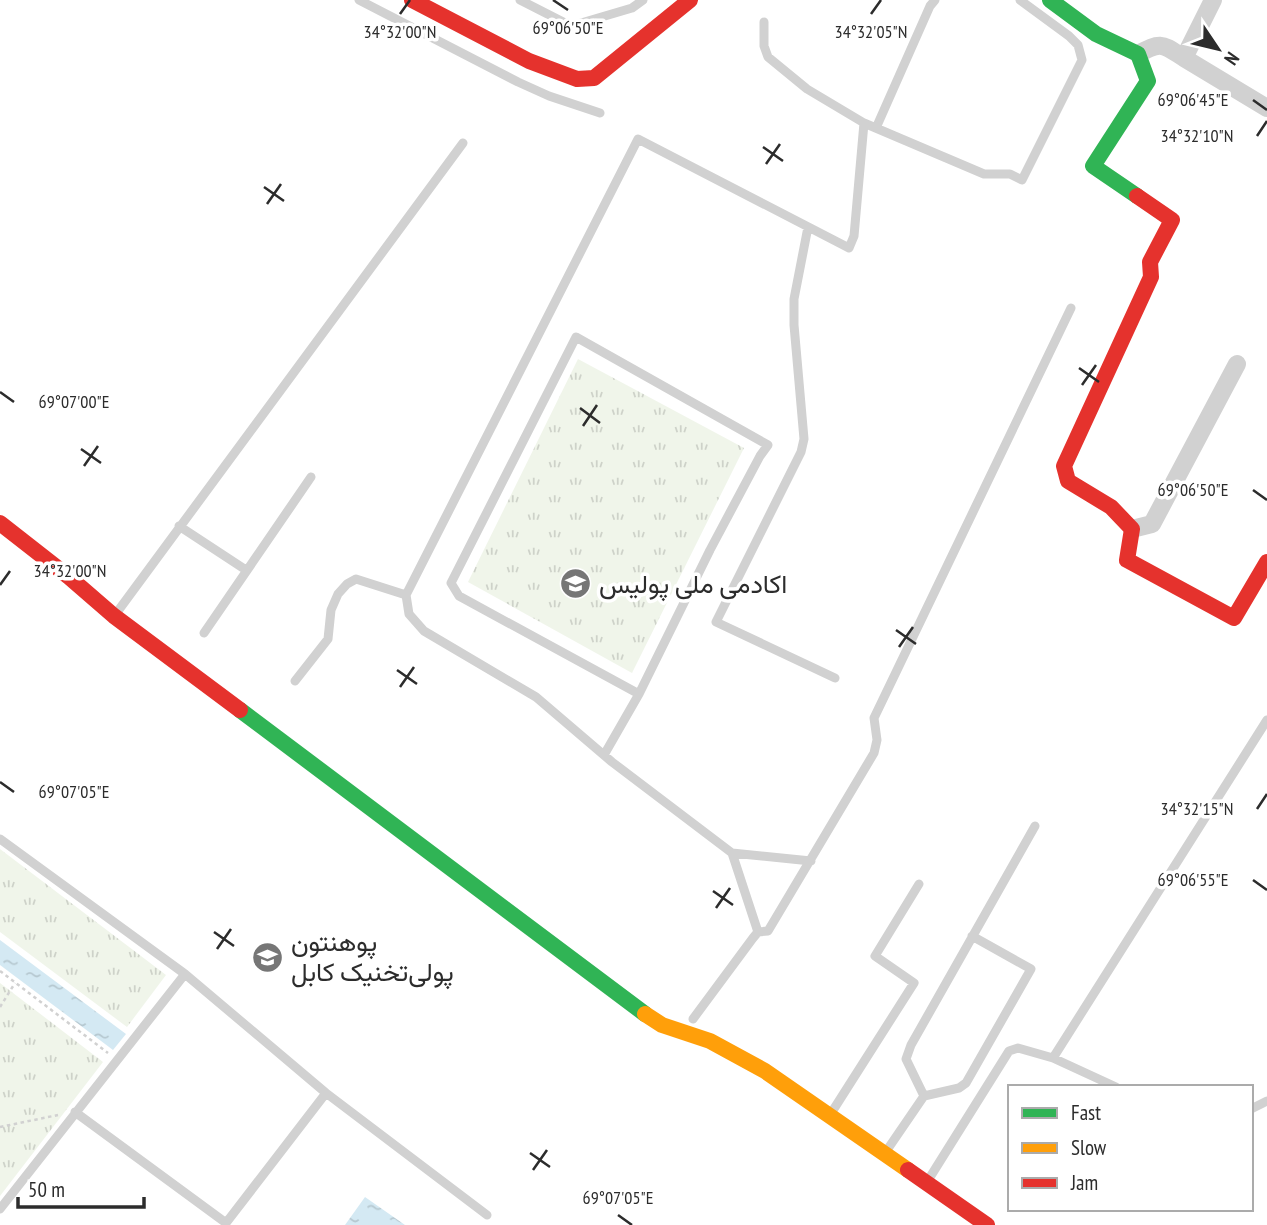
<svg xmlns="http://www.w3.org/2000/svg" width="1267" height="1225" font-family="'PT Sans Narrow',Vazirmatn,sans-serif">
<defs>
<pattern id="grass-tufts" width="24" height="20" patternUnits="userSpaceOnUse" patternTransform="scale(1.75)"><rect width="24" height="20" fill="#f0f5ea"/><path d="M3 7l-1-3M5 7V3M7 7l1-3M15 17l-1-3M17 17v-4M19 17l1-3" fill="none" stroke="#ced2c9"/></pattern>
<pattern id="water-ripples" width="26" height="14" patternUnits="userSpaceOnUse" patternTransform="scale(1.75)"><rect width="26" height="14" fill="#d4e9f3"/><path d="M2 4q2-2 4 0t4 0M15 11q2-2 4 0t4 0" fill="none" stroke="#b6c8d0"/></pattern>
</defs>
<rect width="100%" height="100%" fill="#fff"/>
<path fill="url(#grass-tufts)" d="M 578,359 L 744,448 L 632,673 L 468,582 Z
M 0,849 L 166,975 L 127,1027 L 0,932 Z
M 0,983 L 103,1062 L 0,1196 Z"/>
<path fill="url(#water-ripples)" d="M 0,940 L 126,1034 L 113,1050 L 0,965 Z
M 365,1197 L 405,1225 L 345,1225 Z"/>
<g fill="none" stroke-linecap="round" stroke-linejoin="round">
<path stroke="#d1d1d1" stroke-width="2.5" stroke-dasharray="3.5 3.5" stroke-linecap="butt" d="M 0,971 L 108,1053
M 0,1007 L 15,983
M 0,1127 L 58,1115"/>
<path stroke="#d1d1d1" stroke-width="9" d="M 359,0 L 518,82 L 549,96 L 600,113
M 520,0 L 571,26 L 632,8 L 643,0
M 764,22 L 764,46 L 768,57 L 807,89 L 864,123
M 876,128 L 930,6 L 935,0
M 808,227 L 794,299 L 794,325 L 804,439 L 801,452 L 716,622 L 835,678
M 576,337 L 768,445 L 760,456 L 710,550 L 639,694 L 459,596 L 451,583 Z
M 179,526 L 246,570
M 115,615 L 463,143
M 204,633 L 311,477
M 295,681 L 328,639 L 331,610 L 338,594 L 347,584 L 356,579 L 406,595
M 604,755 L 639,694
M 0,839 L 185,974 L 326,1093 L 487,1215
M 732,853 L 612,762 L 536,697 L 424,631 L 409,614 L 406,595 L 638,139 L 849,248 L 854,236 L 864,123 L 984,174 L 1010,174 L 1022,180 L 1082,60 L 1078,45 L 1069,36 L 1020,0
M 758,932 L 732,853 L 811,861
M 693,1019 L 753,938 L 758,932 L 768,931 L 874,753 L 877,740 L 874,718 L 1071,308
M 1053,1058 L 1116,1087
M 924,1096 L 959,1088 L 966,1083 L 1031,969 L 972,936
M 1251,1109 L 1267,1101
M 75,1112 L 226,1223 L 326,1093
M 830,1115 L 914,983 L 875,956 L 919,884
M 885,1153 L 924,1096 L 906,1059 L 911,1045 L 1035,826
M 927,1182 L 1009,1051 L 1018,1048 L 1053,1058 L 1267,720
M 0,1209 L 185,974"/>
<path stroke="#d1d1d1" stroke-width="18" d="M 1213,0 L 1184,58 L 1267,108
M 1138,54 C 1162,41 1162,44 1184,58
M 1132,529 L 1152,524 L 1237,364"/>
<path stroke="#30b455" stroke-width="16" d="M 1050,0 L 1096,34 L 1138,54 L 1148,81 L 1093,166 L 1137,196
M 240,710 L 645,1014"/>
<path stroke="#ff9f0a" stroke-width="16" d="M 645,1014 L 662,1025 L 710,1041 L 765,1071 L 908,1170"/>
<path stroke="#e5322d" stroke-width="16" d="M 412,0 L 529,61 L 577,79 L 594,78 L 690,0
M 1137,196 L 1172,220 L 1150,262 L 1151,277 L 1064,466 L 1068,481 L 1111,507 L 1132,529 L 1127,560 L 1234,618 L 1267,562
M 0,523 L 69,577 L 114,616 L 240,710
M 908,1170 L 987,1225"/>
</g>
<path fill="none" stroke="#2c2c2c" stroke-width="2.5" d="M 553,0 L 568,10M 400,14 L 410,0M 871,14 L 881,0M 1253,100 L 1267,110M 1257,136 L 1267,121M 763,147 L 783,161M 766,164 L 780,144M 264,187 L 284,201M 267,204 L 281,184M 1079,368 L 1099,382M 1082,385 L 1096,365M 0,392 L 14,402M 580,408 L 600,423M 583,426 L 597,405M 81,449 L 101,463M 84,466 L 98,446M 1253,490 L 1267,500M 0,585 L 10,571M 896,630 L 916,644M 899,647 L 913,627M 397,670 L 417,684M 400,687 L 414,667M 0,782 L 14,792M 1257,809 L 1267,794M 1253,880 L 1267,890M 713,891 L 733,905M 716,908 L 730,888M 214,932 L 234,946M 217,949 L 231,929M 530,1153 L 550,1167M 533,1170 L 547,1150M 618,1215 L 632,1225"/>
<defs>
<symbol id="university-disc" viewBox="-11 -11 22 22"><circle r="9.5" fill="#767676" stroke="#fff"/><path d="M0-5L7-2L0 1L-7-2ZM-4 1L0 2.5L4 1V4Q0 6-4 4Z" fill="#fff"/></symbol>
</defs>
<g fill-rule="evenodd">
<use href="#university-disc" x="558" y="566" width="35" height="35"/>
<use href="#university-disc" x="250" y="940" width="35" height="35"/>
</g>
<g text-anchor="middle" stroke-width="7" stroke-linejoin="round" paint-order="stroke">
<g font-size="26" fill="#2c2c2c" stroke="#fff" text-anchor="start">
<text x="599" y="593">اکادمی ملی پولیس</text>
<text x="291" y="951">پوهنتون<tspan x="291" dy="30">پولی‌تخنیک کابل</tspan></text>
</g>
</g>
<g font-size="18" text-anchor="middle" fill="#2c2c2c" stroke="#fff" stroke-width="7" stroke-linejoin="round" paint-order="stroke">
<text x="568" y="34">69°06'50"E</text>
<text x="400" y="38">34°32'00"N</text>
<text x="871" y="38">34°32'05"N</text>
<text x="1193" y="106">69°06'45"E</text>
<text x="1197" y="142">34°32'10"N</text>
<text x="74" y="408">69°07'00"E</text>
<text x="1193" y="496">69°06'50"E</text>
<text x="70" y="577">34°32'00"N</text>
<text x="74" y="798">69°07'05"E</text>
<text x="1197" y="815">34°32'15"N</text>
<text x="1193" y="886">69°06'55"E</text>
<text x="618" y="1204">69°07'05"E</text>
</g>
<rect x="1008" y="1085" width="245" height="126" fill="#ffffff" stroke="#ababab" stroke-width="2"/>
<rect x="1022" y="1108" width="35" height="10" fill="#30b455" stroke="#ababab" stroke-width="2"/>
<text x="1071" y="1120" font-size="21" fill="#2c2c2c">Fast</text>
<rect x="1022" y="1143" width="35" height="10" fill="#ff9f0a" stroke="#ababab" stroke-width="2"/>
<text x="1071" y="1155" font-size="21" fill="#2c2c2c">Slow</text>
<rect x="1022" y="1178" width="35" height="10" fill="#e5322d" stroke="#ababab" stroke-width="2"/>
<text x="1071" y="1190" font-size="21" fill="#2c2c2c">Jam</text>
<g transform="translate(1218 49) rotate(125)" stroke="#ffffff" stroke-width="5" paint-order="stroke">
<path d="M0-5L12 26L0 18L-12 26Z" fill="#2c2c2c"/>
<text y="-10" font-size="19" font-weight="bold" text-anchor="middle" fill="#2c2c2c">N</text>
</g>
<path d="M18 1197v10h126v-10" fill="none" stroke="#2c2c2c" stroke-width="3.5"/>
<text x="28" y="1197" font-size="21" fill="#2c2c2c" stroke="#ffffff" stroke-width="5" paint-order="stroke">50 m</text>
</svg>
